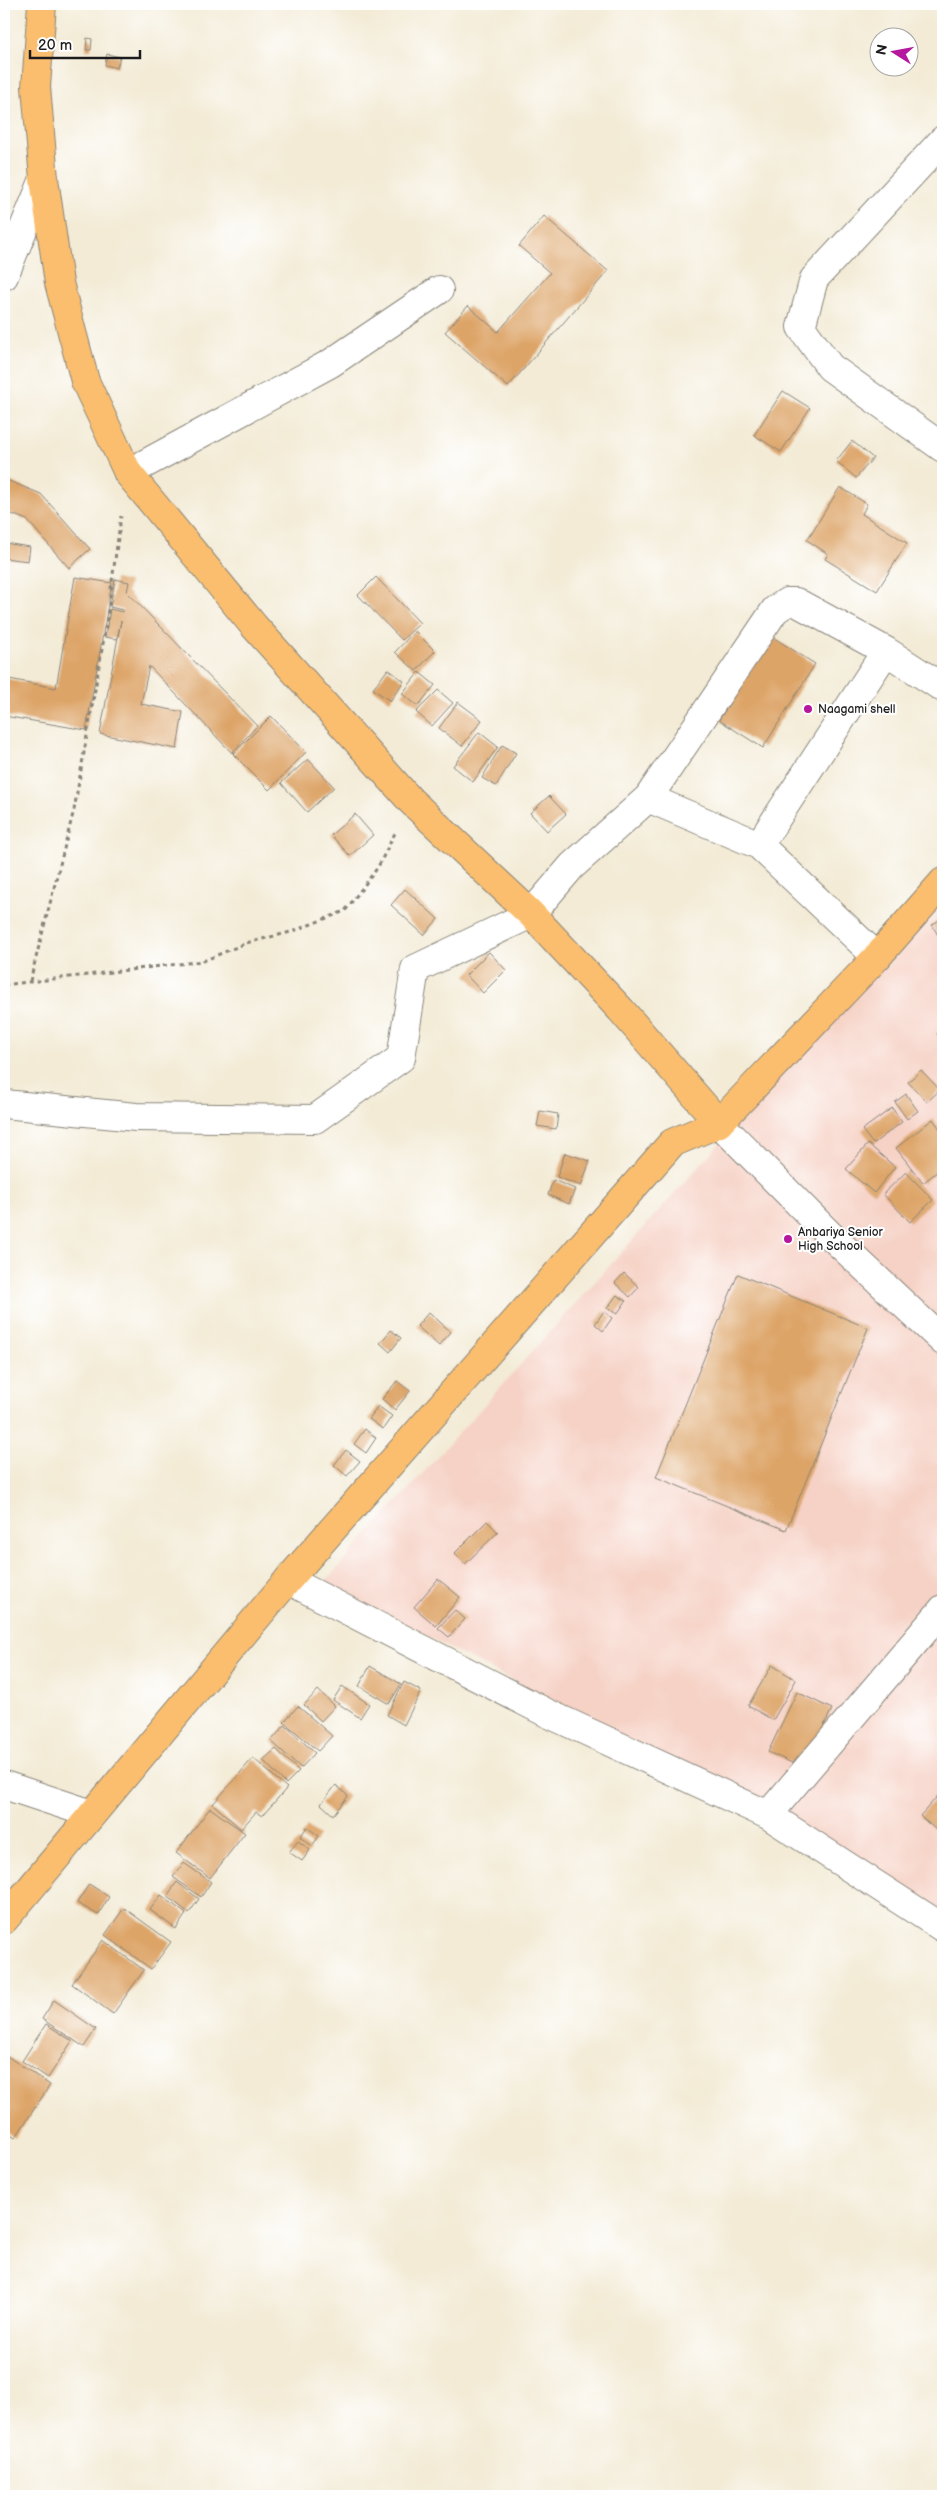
<svg xmlns="http://www.w3.org/2000/svg" width="947" height="2500" font-family="'Balsamiq Sans',sans-serif">
<rect width="100%" height="100%" fill="#fff"/>
<filter id="ink" filterUnits="userSpaceOnUse"><feTurbulence type="fractalNoise" baseFrequency=".02" numOctaves="2"/><feDisplacementMap in="SourceGraphic" scale="10" xChannelSelector="R" yChannelSelector="G"/><feConvolveMatrix kernelMatrix="1 2 1 2 8 2 1 2 1" color-interpolation-filters="sRGB"/></filter>
<filter id="wash" filterUnits="userSpaceOnUse"><feTurbulence type="fractalNoise" baseFrequency=".0096" numOctaves="4" result="noise"/><feDisplacementMap in="SourceGraphic" scale="20" xChannelSelector="R" yChannelSelector="G"/><feGaussianBlur stdDeviation="1.12" result="paint"/><feColorMatrix in="noise" values="0 0 0 0 0 0 0 0 0 0 0 0 0 0 0 0 0 1.4 0 .05"/><feComposite in="paint" operator="in"/></filter>
<g filter="url(#wash)">
<rect width="100%" height="100%" fill="#f3ebd6"/>
<path fill="#f6d1c5" d="M 943,895 L 943,1936 L 788,1823 L 324,1583 Z"/>
<g id="blocks">
<path fill="#dda468" d="M 87,38 L 92,39 L 91,50 L 86,50 Z
M 107,54 L 120,57 L 117,68 L 105,65 Z
M 544,216 L 608,271 L 508,387 L 445,332 L 468,306 L 498,332 L 550,273 L 519,246 Z
M 783,391 L 810,408 L 781,452 L 754,435 Z
M 852,441 L 873,458 L 856,478 L 836,461 Z
M 4,479 L 41,494 L 90,549 L 69,568 L 27,520 L 4,511 Z
M 840,487 L 867,504 L 862,514 L 907,543 L 877,591 L 825,559 L 828,554 L 807,540 Z
M 4,543 L 30,547 L 28,561 L 4,558 Z
M 75,577 L 112,583 L 86,730 L 4,716 L 4,678 L 56,688 Z
M 376,577 L 420,623 L 402,640 L 358,595 Z
M 115,579 L 129,582 L 127,592 L 257,726 L 232,753 L 149,666 L 141,704 L 183,712 L 177,749 L 100,734 L 121,621 L 117,639 L 105,637 L 110,609 L 123,612 L 123,610 L 110,607 Z
M 415,631 L 435,651 L 416,671 L 395,652 Z
M 771,636 L 815,664 L 763,748 L 719,720 Z
M 388,669 L 404,681 L 390,701 L 373,689 Z
M 419,672 L 435,685 L 418,706 L 402,694 Z
M 438,690 L 453,703 L 432,726 L 416,712 Z
M 458,702 L 482,720 L 462,746 L 439,728 Z
M 271,716 L 306,752 L 269,790 L 233,754 Z
M 479,732 L 498,747 L 473,782 L 453,766 Z
M 502,745 L 516,753 L 496,786 L 482,778 Z
M 308,759 L 334,787 L 307,812 L 281,783 Z
M 549,796 L 566,814 L 547,831 L 530,813 Z
M 355,814 L 373,835 L 350,856 L 331,835 Z
M 405,889 L 438,919 L 424,935 L 391,905 Z
M 943,917 L 943,938 L 941,940 L 932,925 Z
M 489,952 L 506,970 L 483,993 L 466,975 Z
M 943,1026 L 943,1039 L 937,1034 Z
M 921,1070 L 940,1090 L 927,1102 L 908,1082 Z
M 906,1094 L 918,1111 L 907,1119 L 895,1102 Z
M 892,1108 L 902,1122 L 873,1144 L 862,1130 Z
M 540,1111 L 558,1114 L 556,1129 L 537,1126 Z
M 933,1119 L 943,1133 L 943,1167 L 923,1183 L 896,1148 Z
M 868,1144 L 895,1167 L 874,1193 L 846,1169 Z
M 565,1153 L 590,1161 L 581,1186 L 557,1177 Z
M 906,1172 L 933,1200 L 910,1222 L 883,1194 Z
M 553,1180 L 575,1189 L 569,1204 L 548,1195 Z
M 624,1273 L 639,1287 L 630,1297 L 615,1283 Z
M 738,1274 L 868,1328 L 786,1530 L 656,1477 Z
M 617,1295 L 626,1301 L 617,1314 L 607,1308 Z
M 604,1311 L 612,1318 L 603,1331 L 595,1324 Z
M 429,1312 L 451,1332 L 439,1346 L 417,1326 Z
M 391,1330 L 401,1338 L 390,1352 L 380,1343 Z
M 397,1381 L 410,1391 L 395,1410 L 382,1399 Z
M 378,1406 L 392,1416 L 383,1429 L 369,1419 Z
M 365,1429 L 376,1438 L 366,1453 L 354,1444 Z
M 346,1450 L 360,1461 L 347,1476 L 334,1465 Z
M 487,1521 L 498,1532 L 465,1564 L 455,1553 Z
M 438,1579 L 460,1597 L 436,1626 L 414,1607 Z
M 455,1610 L 465,1619 L 449,1637 L 438,1628 Z
M 772,1665 L 796,1680 L 773,1720 L 748,1706 Z
M 370,1666 L 401,1684 L 389,1704 L 359,1686 Z
M 404,1682 L 421,1691 L 404,1725 L 387,1715 Z
M 342,1686 L 369,1704 L 360,1718 L 333,1700 Z
M 318,1690 L 335,1706 L 321,1721 L 304,1705 Z
M 797,1692 L 832,1709 L 803,1768 L 768,1752 Z
M 298,1706 L 332,1736 L 318,1751 L 284,1722 Z
M 285,1725 L 315,1753 L 301,1768 L 271,1741 Z
M 276,1749 L 299,1771 L 286,1784 L 263,1760 Z
M 253,1758 L 287,1788 L 262,1816 L 256,1812 L 241,1829 L 213,1804 Z
M 336,1785 L 348,1796 L 333,1815 L 321,1804 Z
M 943,1790 L 943,1836 L 920,1816 Z
M 210,1808 L 245,1833 L 210,1878 L 176,1853 Z
M 307,1827 L 319,1836 L 312,1846 L 300,1837 Z
M 298,1841 L 310,1850 L 302,1861 L 289,1852 Z
M 184,1863 L 211,1882 L 201,1897 L 173,1877 Z
M 177,1882 L 199,1899 L 189,1913 L 167,1896 Z
M 89,1884 L 109,1897 L 98,1915 L 77,1903 Z
M 161,1895 L 186,1914 L 176,1929 L 150,1910 Z
M 124,1908 L 171,1942 L 151,1969 L 105,1935 Z
M 103,1940 L 144,1970 L 113,2014 L 72,1984 Z
M 54,2000 L 96,2029 L 84,2047 L 42,2019 Z
M 46,2024 L 72,2041 L 48,2078 L 22,2061 Z
M 7,2056 L 50,2085 L 15,2138 L 4,2130 L 4,2060 Z"/>
</g>
</g>
<g filter="url(#ink)">
<use href="#blocks" fill-opacity="0" stroke="#888479" stroke-width="1"/>
<g fill="none" stroke-linecap="round" stroke-linejoin="round">
<defs>
<path id="minor" d="M 943,140 L 814,279 L 801,327 L 830,367 L 943,448
M 4,276 L 44,179
M 128,473 L 331,363 L 439,290
M 648,798 L 759,845 L 877,957
M 759,845 L 886,651
M 4,1104 L 136,1117 L 315,1119 L 401,1058 L 415,969 L 531,914 L 572,866 L 648,798 L 775,610 L 787,602 L 796,602 L 886,651 L 943,688
M 719,1123 L 830,1235 L 943,1341
M 288,1580 L 547,1713 L 768,1815 L 943,1928
M 4,1785 L 92,1814
M 768,1815 L 943,1609"/>
<path id="major" d="M 719,1123 L 877,957 L 943,882"/>
<path id="highway" d="M 4,1920 L 288,1580 L 672,1143 L 719,1123 L 621,1010 L 531,914 L 411,801 L 254,626 L 128,473 L 85,381 L 59,283 L 44,179 L 36,87 L 42,4"/>
</defs>
<use href="#minor" stroke="#888479" stroke-width="30"/>
<use href="#major" stroke="#888479" stroke-width="30"/>
<use href="#highway" stroke="#888479" stroke-width="30"/>
<path stroke="#888479" stroke-width="3" stroke-dasharray="4 4" stroke-linecap="butt" d="M 30,981 L 74,810 L 105,632 L 121,516
M 4,985 L 203,961 L 246,943 L 291,932 L 345,911 L 378,867 L 396,831"/>
<use href="#minor" stroke="#fff" stroke-width="28"/>
<use href="#major" stroke="#fbbe6e" stroke-width="28"/>
<use href="#highway" stroke="#fbbe6e" stroke-width="28"/>
</g>
</g>
<g fill="#b5179e" stroke="#fff" stroke-width="2">
<circle cx="808" cy="709" r="5"/>
<circle cx="788" cy="1239" r="5"/>
</g>
<g text-anchor="middle" stroke-width="4" stroke-linejoin="round" paint-order="stroke">
<g font-size="12" fill="#1c1c1c" stroke="#fff" text-anchor="start">
<text x="818" y="713">Naagami shell</text>
<text x="798" y="1236">Anbariya Senior<tspan x="798" dy="14">High School</tspan></text>
</g>
</g>
<rect width="947" height="2500" fill="none" stroke="#fff" stroke-width="20"/>
<g transform="translate(894 52) rotate(281)"><circle r="24" fill="#ffffff" stroke="#a4a4a4"/>
<path d="M0-4L9 19L0 12L-9 19Z" fill="#b5179e"/>
<text y="-8" font-size="14" font-weight="bold" text-anchor="middle" fill="#1c1c1c">N</text>
</g>
<path d="M30 50v8h110v-8" fill="none" stroke="#1c1c1c" stroke-width="2.5"/>
<text x="38" y="50" font-size="15" fill="#1c1c1c" stroke="#ffffff" stroke-width="4" paint-order="stroke">20 m</text>
</svg>
